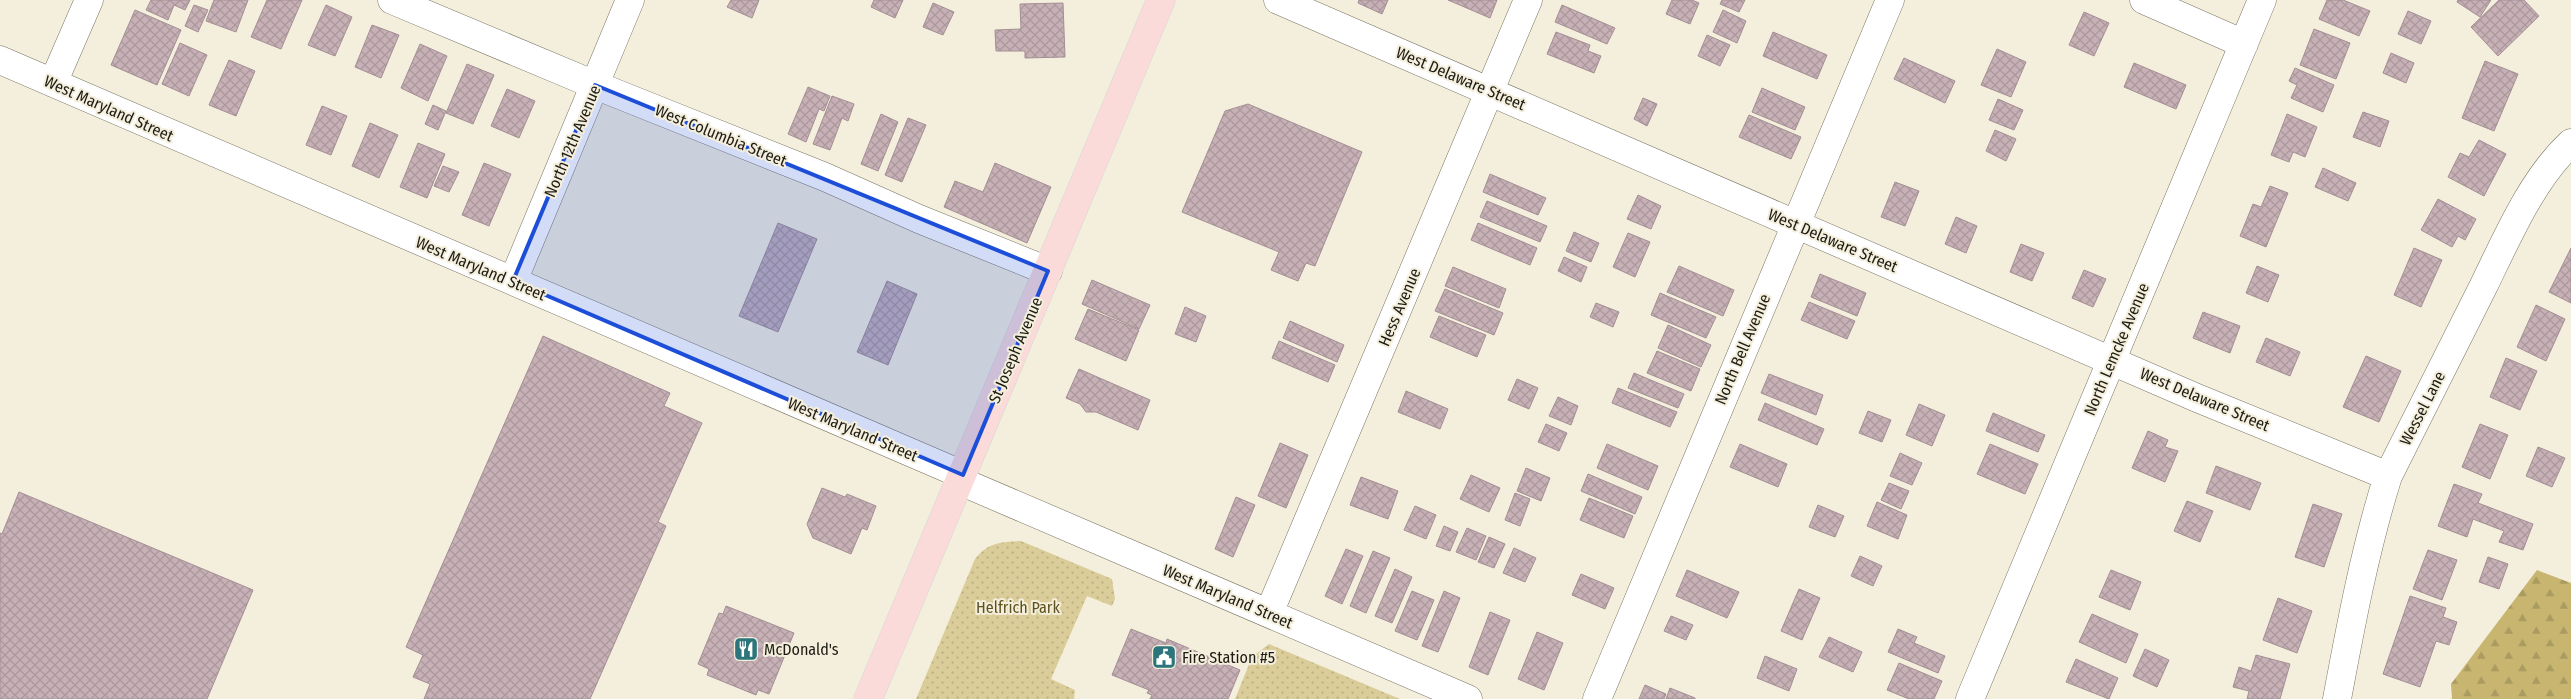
<svg xmlns="http://www.w3.org/2000/svg" width="2571" height="699" font-family="'Fira Sans Condensed',sans-serif">
<defs>
<pattern id="forest-firs" width="22" height="20" patternUnits="userSpaceOnUse" patternTransform="scale(1.25)"><rect width="22" height="20" fill="#c7b570"/><path d="M5 1l3.5 6h-7zM16 11l3.5 6h-7z" fill="#aa9b60"/></pattern>
<pattern id="park-dots" width="8" height="8" patternUnits="userSpaceOnUse" patternTransform="scale(1.25)"><rect width="8" height="8" fill="#dacd99"/><path d="M2 2h.1M6 6h.1" fill="none" stroke="#bbaf83" stroke-width="1.8" stroke-linecap="round"/></pattern>
<pattern id="building-cross-hatch" width="8" height="8" patternUnits="userSpaceOnUse" patternTransform="scale(1.25)"><rect width="8" height="8" fill="#c7b1b7"/><path d="M0 0l8 8M0 8l8-8" fill="none" stroke="#aa989c"/></pattern>
</defs>
<rect width="100%" height="100%" fill="#f4efdc"/>
<path fill="url(#forest-firs)" d="M 2537,570 L 2571,583 L 2571,699 L 2452,699 L 2451,684 Z"/>
<path fill="url(#park-dots)" d="M 1021,541 L 1112,579 L 1115,599 L 1112,606 L 1087,596 L 1051,679 L 1075,690 L 1074,699 L 916,699 L 975,559 C 988,542 1001,542 1021,541 Z
M 1269,644 L 1400,699 L 1235,699 L 1252,657 Z"/>
<path fill="url(#building-cross-hatch)" stroke="#a38e94" d="M 151,0 L 190,0 L 185,10 L 174,5 L 168,20 L 146,10 Z
M 214,0 L 248,0 L 236,32 L 206,21 Z
M 267,0 L 302,0 L 281,49 L 251,37 Z
M 731,0 L 759,0 L 752,18 L 727,7 Z
M 874,0 L 903,0 L 895,18 L 871,7 Z
M 1359,0 L 1388,0 L 1382,14 L 1358,3 Z
M 1448,0 L 1497,0 L 1490,18 Z
M 1672,0 L 1692,0 L 1699,3 L 1690,24 L 1666,14 Z
M 1722,0 L 1745,0 L 1739,12 L 1720,4 Z
M 2327,0 L 2343,0 L 2370,11 L 2359,36 L 2319,19 Z
M 2458,0 L 2491,0 L 2480,17 L 2457,2 Z
M 2499,0 L 2524,0 L 2539,16 L 2498,56 L 2471,27 Z
M 933,3 L 954,12 L 943,35 L 923,27 Z
M 1063,3 L 1065,57 L 1025,58 L 1025,51 L 996,51 L 995,30 L 1021,29 L 1020,4 Z
M 194,5 L 208,10 L 198,32 L 185,26 Z
M 326,5 L 352,17 L 335,56 L 308,45 Z
M 1562,5 L 1615,28 L 1607,44 L 1555,22 Z
M 135,10 L 181,30 L 157,85 L 111,65 Z
M 1723,10 L 1746,21 L 1737,43 L 1713,32 Z
M 2408,11 L 2431,21 L 2421,44 L 2398,34 Z
M 2084,12 L 2109,23 L 2094,56 L 2069,45 Z
M 372,25 L 399,35 L 381,78 L 355,67 Z
M 2314,29 L 2350,43 L 2336,79 L 2300,65 Z
M 1556,32 L 1590,45 L 1588,51 L 1601,56 L 1594,73 L 1547,54 Z
M 1773,32 L 1827,55 L 1817,79 L 1763,56 Z
M 1707,35 L 1730,45 L 1720,66 L 1698,56 Z
M 180,43 L 207,55 L 189,96 L 162,84 Z
M 420,44 L 447,56 L 428,101 L 401,88 Z
M 1997,49 L 2026,62 L 2011,97 L 1981,85 Z
M 2391,53 L 2414,63 L 2406,83 L 2383,73 Z
M 1904,58 L 1955,81 L 1945,103 L 1894,79 Z
M 229,60 L 255,71 L 236,116 L 209,105 Z
M 2485,61 L 2518,74 L 2494,131 L 2462,118 Z
M 2134,63 L 2186,85 L 2176,109 L 2124,87 Z
M 467,64 L 494,75 L 473,124 L 446,113 Z
M 2295,68 L 2334,85 L 2323,112 L 2291,98 L 2297,85 L 2289,81 Z
M 808,87 L 830,96 L 824,111 L 819,109 L 806,142 L 788,134 Z
M 1762,88 L 1805,107 L 1795,130 L 1752,112 Z
M 507,89 L 535,101 L 519,138 L 491,126 Z
M 832,96 L 854,104 L 848,121 L 842,118 L 830,150 L 813,144 Z
M 1643,98 L 1657,104 L 1647,126 L 1634,119 Z
M 1998,99 L 2023,110 L 2014,130 L 1989,120 Z
M 1248,104 L 1362,152 L 1315,266 L 1306,263 L 1298,281 L 1271,270 L 1279,252 L 1182,212 L 1225,111 Z
M 433,105 L 446,111 L 438,130 L 425,124 Z
M 322,106 L 347,116 L 331,155 L 306,145 Z
M 2363,112 L 2389,121 L 2380,147 L 2353,137 Z
M 881,114 L 898,122 L 878,171 L 861,164 Z
M 2287,114 L 2317,127 L 2305,157 L 2293,152 L 2289,162 L 2271,155 Z
M 1749,115 L 1801,137 L 1791,159 L 1739,137 Z
M 908,118 L 926,125 L 902,182 L 885,175 Z
M 370,123 L 398,135 L 379,178 L 352,166 Z
M 1995,130 L 2016,139 L 2006,161 L 1986,151 Z
M 2479,140 L 2506,154 L 2484,196 L 2448,177 L 2460,153 L 2469,157 Z
M 418,143 L 445,154 L 427,198 L 400,187 Z
M 484,163 L 511,174 L 489,226 L 462,215 Z
M 995,163 L 1051,187 L 1027,243 L 944,207 L 955,181 L 983,192 Z
M 443,166 L 459,172 L 449,192 L 434,186 Z
M 2323,168 L 2356,183 L 2348,201 L 2315,187 Z
M 1490,174 L 1546,198 L 1538,215 L 1483,192 Z
M 1895,182 L 1919,191 L 1905,226 L 1881,217 Z
M 2270,186 L 2288,193 L 2266,247 L 2240,236 L 2253,204 L 2261,207 Z
M 1638,195 L 1661,206 L 1651,229 L 1627,219 Z
M 2438,199 L 2476,219 L 2465,240 L 2458,236 L 2452,247 L 2421,230 Z
M 1487,201 L 1547,226 L 1540,242 L 1480,217 Z
M 1956,217 L 1977,226 L 1966,253 L 1945,244 Z
M 778,223 L 817,239 L 778,332 L 739,316 Z
M 1478,223 L 1537,248 L 1530,265 L 1471,240 Z
M 1574,232 L 1599,243 L 1591,262 L 1566,251 Z
M 1628,233 L 1650,242 L 1635,277 L 1613,267 Z
M 2021,244 L 2044,253 L 2032,281 L 2010,272 Z
M 2414,248 L 2442,260 L 2421,307 L 2394,295 Z
M 2571,248 L 2571,303 L 2549,292 Z
M 1564,257 L 1587,267 L 1581,282 L 1558,271 Z
M 1679,266 L 1734,290 L 1723,316 L 1667,292 Z
M 2257,266 L 2279,275 L 2268,302 L 2246,293 Z
M 1453,267 L 1506,289 L 1499,308 L 1445,286 Z
M 2084,270 L 2106,279 L 2093,307 L 2072,298 Z
M 1820,274 L 1866,293 L 1857,316 L 1811,297 Z
M 1092,280 L 1150,305 L 1139,329 L 1082,304 Z
M 887,281 L 917,294 L 888,365 L 857,352 Z
M 1445,289 L 1503,313 L 1494,335 L 1435,311 Z
M 1660,293 L 1716,317 L 1706,338 L 1651,315 Z
M 1809,302 L 1855,321 L 1847,339 L 1801,320 Z
M 1596,303 L 1619,312 L 1613,327 L 1590,317 Z
M 2536,305 L 2565,319 L 2546,361 L 2517,347 Z
M 1185,307 L 1206,316 L 1196,342 L 1175,334 Z
M 1088,309 L 1139,330 L 1126,361 L 1075,339 Z
M 2203,312 L 2240,326 L 2230,353 L 2193,338 Z
M 1439,316 L 1486,335 L 1477,357 L 1430,337 Z
M 1290,321 L 1344,345 L 1337,362 L 1283,338 Z
M 1668,325 L 1711,345 L 1701,367 L 1658,348 Z
M 543,336 L 670,393 L 664,406 L 702,423 L 658,522 L 666,526 L 590,699 L 424,699 L 430,684 L 413,677 L 423,655 L 406,647 Z
M 2266,338 L 2300,352 L 2290,376 L 2256,362 Z
M 1279,341 L 1335,365 L 1328,382 L 1272,358 Z
M 1657,351 L 1700,369 L 1691,391 L 1647,373 Z
M 2366,356 L 2401,371 L 2379,422 L 2343,407 Z
M 2506,358 L 2537,371 L 2520,410 L 2490,397 Z
M 1079,369 L 1150,400 L 1138,430 L 1096,412 L 1086,412 L 1080,404 L 1066,398 Z
M 1634,373 L 1684,394 L 1678,408 L 1628,388 Z
M 1769,374 L 1823,395 L 1816,415 L 1761,393 Z
M 1517,379 L 1538,388 L 1529,409 L 1508,400 Z
M 1618,388 L 1677,412 L 1670,427 L 1612,403 Z
M 1406,391 L 1448,409 L 1440,429 L 1398,412 Z
M 1558,397 L 1578,406 L 1571,425 L 1549,416 Z
M 1765,403 L 1824,429 L 1817,445 L 1758,420 Z
M 1919,404 L 1945,415 L 1932,446 L 1906,435 Z
M 1868,411 L 1891,420 L 1882,442 L 1859,433 Z
M 1993,413 L 2045,435 L 2038,452 L 1986,431 Z
M 1546,424 L 1567,433 L 1559,451 L 1538,442 Z
M 2480,424 L 2508,435 L 2490,479 L 2462,467 Z
M 2148,431 L 2168,440 L 2165,447 L 2178,451 L 2165,482 L 2132,468 Z
M 1280,443 L 1308,455 L 1286,508 L 1258,496 Z
M 1607,444 L 1658,466 L 1648,490 L 1597,468 Z
M 1740,444 L 1787,464 L 1778,487 L 1730,467 Z
M 1990,444 L 2038,464 L 2025,494 L 1977,474 Z
M 2538,447 L 2565,458 L 2552,487 L 2526,476 Z
M 1900,453 L 1922,463 L 1912,485 L 1890,476 Z
M 2216,466 L 2261,483 L 2250,510 L 2206,493 Z
M 1526,468 L 1550,478 L 1541,501 L 1517,491 Z
M 1588,474 L 1642,497 L 1635,514 L 1581,491 Z
M 1471,475 L 1500,488 L 1489,512 L 1460,499 Z
M 1361,477 L 1398,491 L 1388,519 L 1350,505 Z
M 1889,483 L 1909,491 L 1901,509 L 1881,500 Z
M 2454,484 L 2482,494 L 2478,503 L 2533,524 L 2523,550 L 2499,542 L 2504,531 L 2473,519 L 2467,537 L 2438,526 Z
M 822,488 L 845,497 L 847,494 L 876,506 L 867,530 L 862,528 L 851,554 L 813,538 L 807,524 Z
M 19,492 L 253,590 L 207,699 L 0,699 L 0,533 L 2,534 Z
M 1515,493 L 1530,499 L 1520,526 L 1505,520 Z
M 1236,497 L 1255,505 L 1233,557 L 1215,549 Z
M 1589,498 L 1633,516 L 1624,538 L 1580,520 Z
M 2187,501 L 2213,511 L 2200,542 L 2174,531 Z
M 1877,502 L 1907,515 L 1898,539 L 1867,526 Z
M 2313,504 L 2342,514 L 2324,567 L 2295,557 Z
M 1818,505 L 1844,516 L 1835,537 L 1809,527 Z
M 1415,506 L 1436,515 L 1426,539 L 1404,530 Z
M 1444,526 L 1458,532 L 1450,551 L 1436,546 Z
M 1467,528 L 1486,536 L 1476,560 L 1456,552 Z
M 1489,537 L 1505,544 L 1494,568 L 1478,562 Z
M 1514,548 L 1536,558 L 1525,582 L 1503,573 Z
M 1346,549 L 1363,556 L 1342,604 L 1325,596 Z
M 2428,550 L 2457,560 L 2442,600 L 2413,589 Z
M 1373,551 L 1390,558 L 1366,613 L 1350,606 Z
M 1860,556 L 1882,566 L 1873,586 L 1851,576 Z
M 2488,557 L 2508,564 L 2499,589 L 2479,582 Z
M 1395,569 L 1412,577 L 1392,623 L 1375,616 Z
M 1687,570 L 1739,592 L 1727,618 L 1676,596 Z
M 2111,570 L 2141,582 L 2130,610 L 2099,597 Z
M 1581,574 L 1614,588 L 1605,609 L 1572,595 Z
M 1799,589 L 1820,598 L 1802,640 L 1781,631 Z
M 1412,591 L 1434,600 L 1417,640 L 1395,631 Z
M 1444,591 L 1460,598 L 1438,652 L 1422,646 Z
M 2410,596 L 2446,608 L 2443,617 L 2457,622 L 2449,645 L 2436,641 L 2420,687 L 2383,674 Z
M 2278,598 L 2312,611 L 2297,653 L 2263,640 Z
M 726,606 L 794,633 L 769,694 L 758,690 L 756,695 L 707,675 L 709,669 L 698,664 L 719,613 L 723,614 Z
M 1490,612 L 1510,620 L 1488,675 L 1469,667 Z
M 2092,614 L 2138,634 L 2126,663 L 2079,642 Z
M 1671,616 L 1693,625 L 1686,640 L 1664,631 Z
M 1131,629 L 1166,643 L 1167,639 L 1240,670 L 1228,699 L 1150,699 L 1152,695 L 1147,693 L 1149,690 L 1112,675 Z
M 1898,629 L 1917,637 L 1914,643 L 1945,656 L 1938,673 L 1888,652 Z
M 1537,632 L 1563,643 L 1544,690 L 1518,679 Z
M 1829,637 L 1862,652 L 1853,672 L 1819,657 Z
M 2145,649 L 2169,660 L 2157,687 L 2133,676 Z
M 2256,655 L 2290,664 L 2280,699 L 2247,699 L 2249,691 L 2233,687 L 2239,667 L 2251,671 Z
M 1765,656 L 1797,669 L 1789,691 L 1757,678 Z
M 2076,659 L 2118,678 L 2109,699 L 2066,682 Z
M 1899,663 L 1942,681 L 1934,699 L 1909,699 L 1887,690 Z
M 1645,685 L 1666,694 L 1664,699 L 1639,699 Z
M 1670,688 L 1695,698 L 1695,699 L 1666,699 Z"/>
<g fill="none" stroke-linecap="round" stroke-linejoin="round">
<defs>
<path id="minor" d="M 392,0 L 595,85 L 825,177 L 919,219 L 1048,271
M 1278,0 L 2197,398 L 2388,476
M 2144,0 L 2244,44
M 0,60 L 963,475
M 53,83 L 89,0
M 513,281 L 630,0
M 960,481 L 1468,699
M 1269,613 L 1528,0
M 1597,699 L 1890,0
M 1970,699 L 2262,0
M 2337,699 C 2351,624 2365,549 2388,476 C 2420,413 2452,349 2484,285 C 2507,238 2532,179 2571,143"/>
<path id="major" d="M 868,699 L 1161,0"/>
</defs>
<use href="#minor" stroke="#797463" stroke-width="29"/>
<use href="#major" stroke="#d6d6d5" stroke-width="29"/>
<use href="#minor" stroke="#fff" stroke-width="28"/>
<use href="#major" stroke="#fadbd9" stroke-width="28"/>
</g>
<path fill="#1d4ed8" fill-opacity="0.2" stroke="#1d4ed8" stroke-width="4" stroke-linejoin="round" d="M 595,85 L 1048,271 L 963,475 L 513,281 Z"/>
<defs>
<symbol id="restaurant-square" viewBox="-11 -11 22 22"><rect x="-9" y="-9" width="18" height="18" rx="4" fill="#2c757c" stroke="#f4efdc"/><path d="M-5-6h1v4h1v-4h1v4h1v-4h1v5L-1.5 .5V6h-2V.5L-5-1ZM5-6V6H3V1.5H1.5Q1.5-4 5-6Z" fill="#fff"/></symbol>
<symbol id="civic-square" viewBox="-11 -11 22 22"><rect x="-9" y="-9" width="18" height="18" rx="4" fill="#2c757c" stroke="#f4efdc"/><path d="M-.6-6.5H3V-4.5H.6V-3L4-1V1h2V6H-6V1h2V-1L-.6-3ZM-1.2 2.5V6h2.4V2.5Z" fill="#fff"/></symbol>
</defs>
<g fill-rule="evenodd">
<use href="#restaurant-square" x="732" y="635" width="28" height="28"/>
<use href="#civic-square" x="1150" y="643" width="28" height="28"/>
</g>
<g text-anchor="middle" stroke-width="4" stroke-linejoin="round" paint-order="stroke">
<g font-size="16" fill="#1d1b14" stroke="#f4efdc">
<text transform="translate(1461 78) rotate(23)" y="6">West Delaware Street</text>
<text transform="translate(109 108) rotate(24)" y="6">West Maryland Street</text>
<text transform="translate(721 135) rotate(22)" y="6">West Columbia Street</text>
<text transform="translate(572 141) rotate(-67)" y="6">North 12th Avenue</text>
<text transform="translate(1833 240) rotate(23)" y="6">West Delaware Street</text>
<text transform="translate(481 268) rotate(23)" y="6">West Maryland Street</text>
<text transform="translate(1399 307) rotate(-67)" y="6">Hess Avenue</text>
<text transform="translate(1742 349) rotate(-67)" y="6">North Bell Avenue</text>
<text transform="translate(2116 349) rotate(-67)" y="6">North Lemcke Avenue</text>
<text transform="translate(1015 350) rotate(-67)" y="6">St Joseph Avenue</text>
<text transform="translate(2205 399) rotate(23)" y="6">West Delaware Street</text>
<text transform="translate(2422 408) rotate(-63)" y="6">Wessel Lane</text>
<text transform="translate(853 429) rotate(23)" y="6">West Maryland Street</text>
<text transform="translate(1228 596) rotate(23)" y="6">West Maryland Street</text>
</g>
<g font-size="16" fill="#5e511d" stroke="#f4efdc">
<text x="1018" y="613">Helfrich Park</text>
</g>
<g font-size="16" fill="#1d1b14" stroke="#f4efdc" text-anchor="start">
<text x="764" y="655">McDonald's</text>
<text x="1182" y="663">Fire Station #5</text>
</g>
</g>
</svg>
